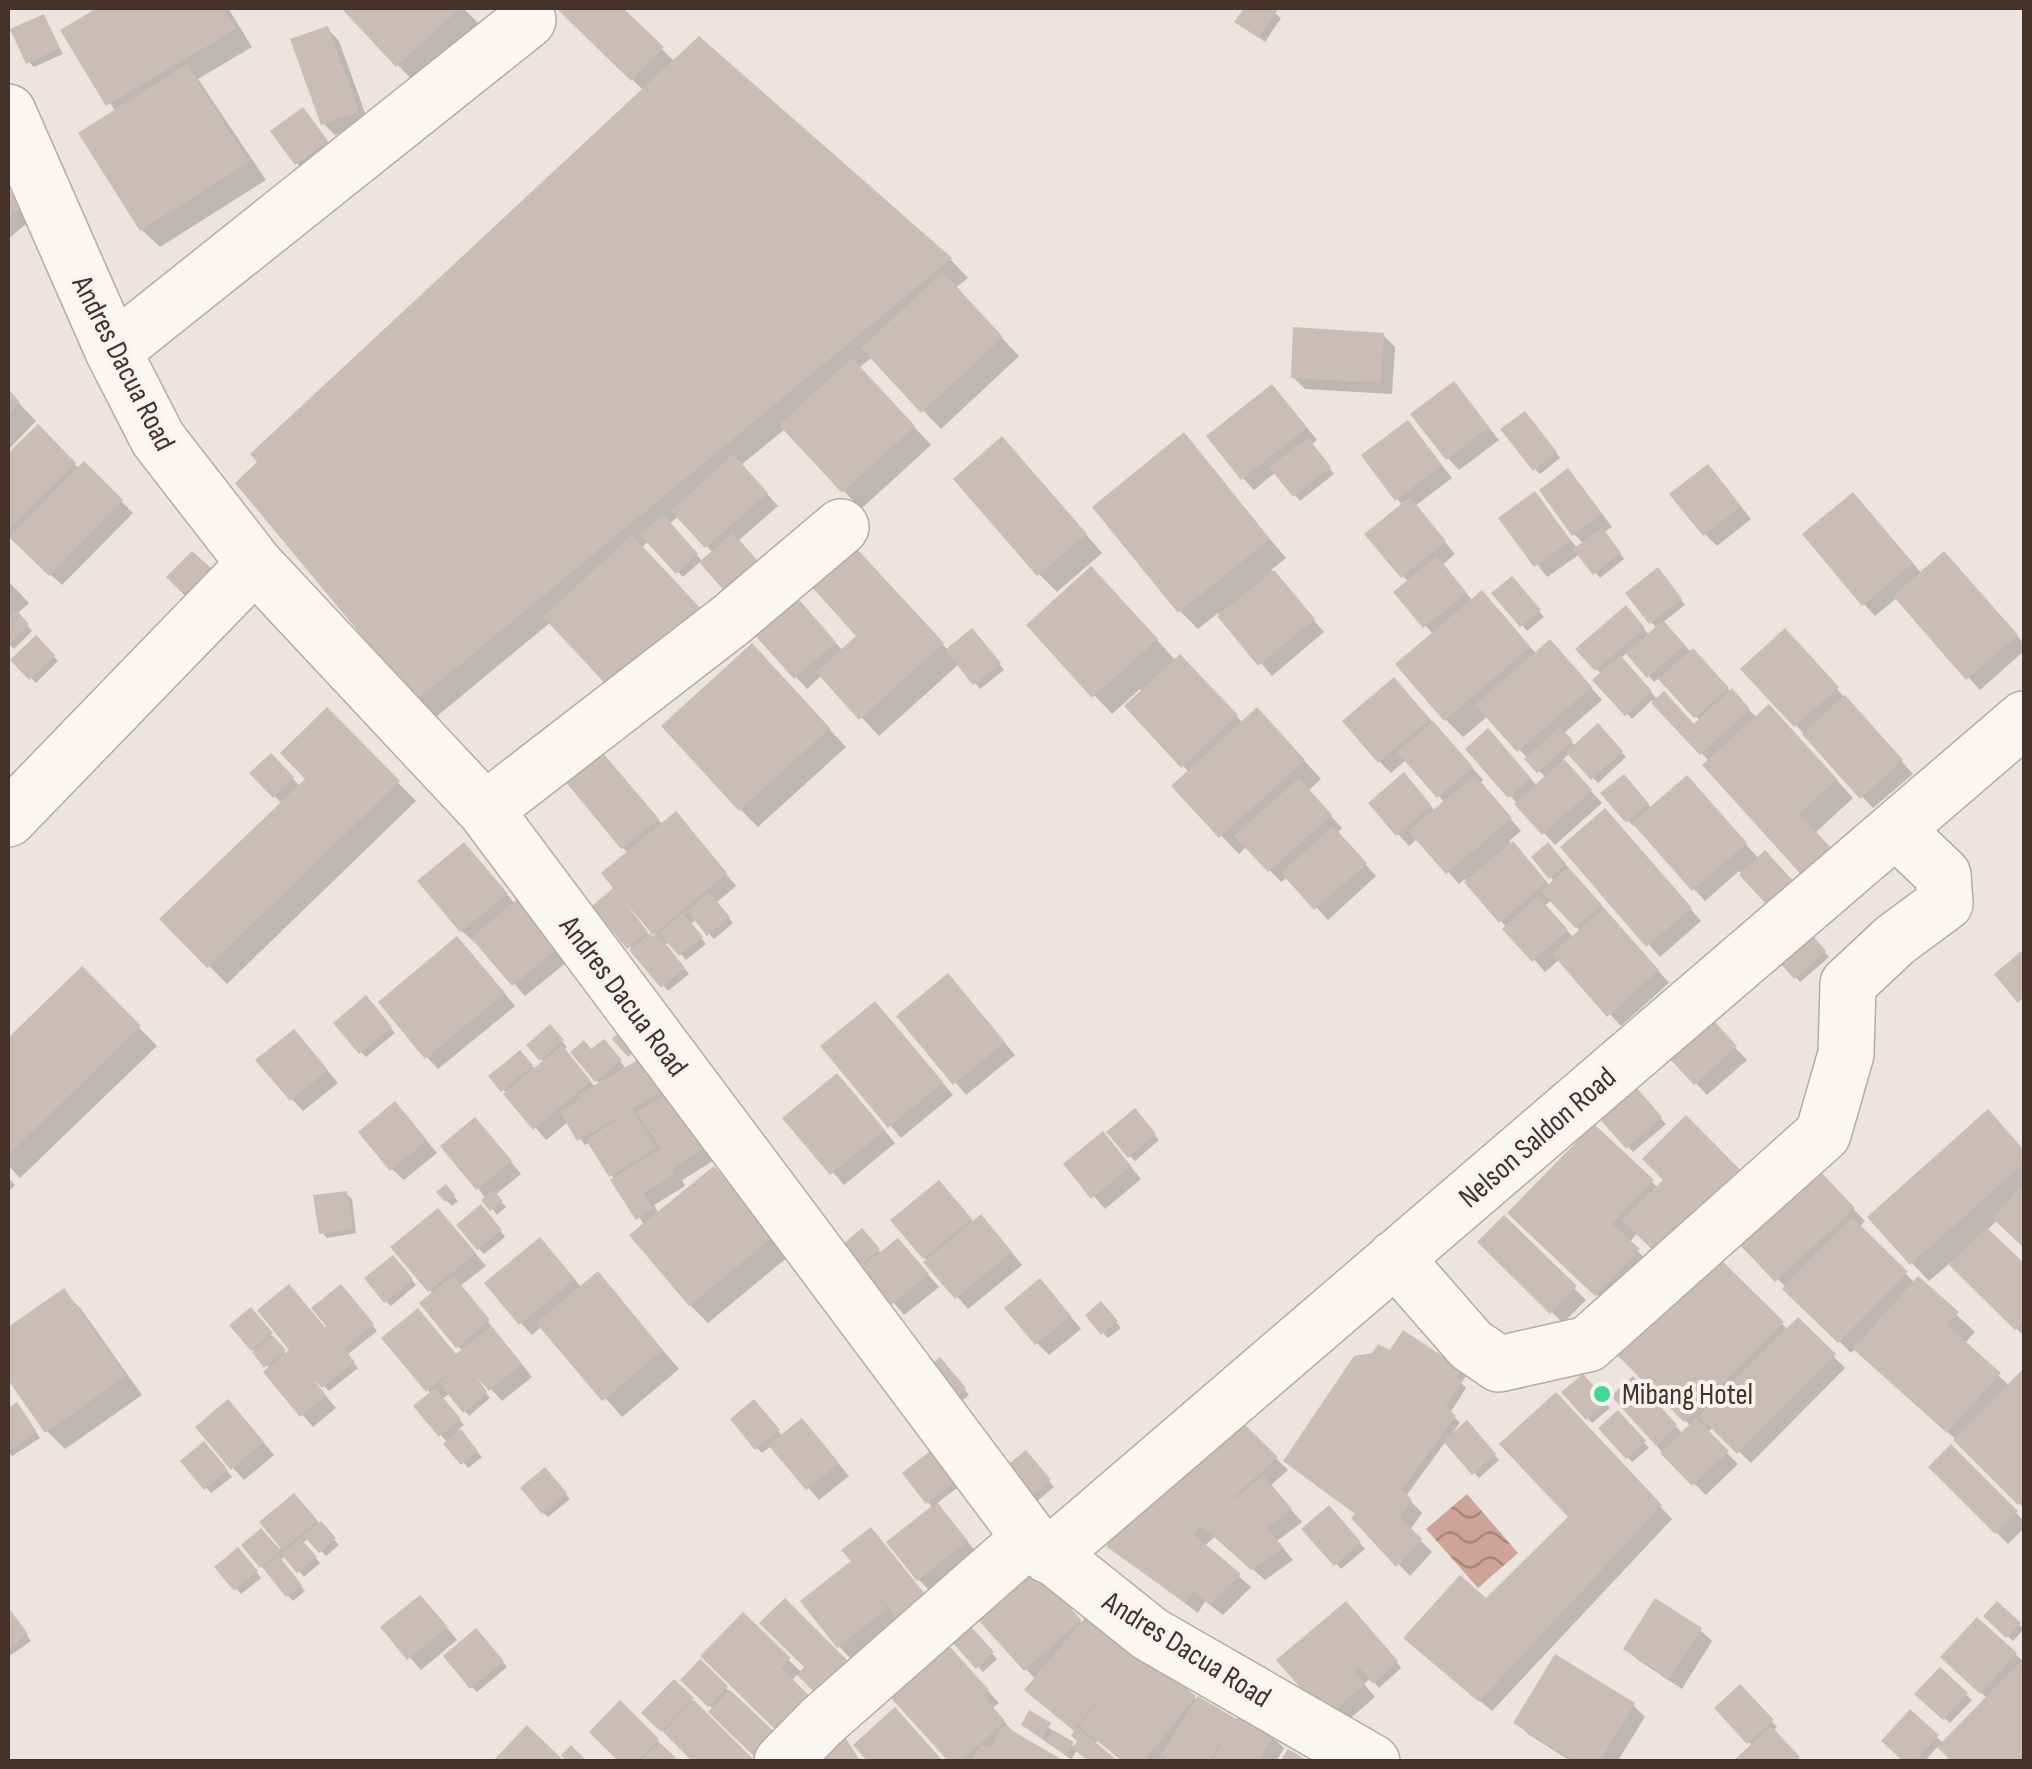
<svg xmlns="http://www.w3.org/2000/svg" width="2032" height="1769" font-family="'Sofia Sans Condensed',sans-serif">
<defs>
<pattern id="water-waves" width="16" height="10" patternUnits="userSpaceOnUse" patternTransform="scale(2.5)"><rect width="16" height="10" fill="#cea499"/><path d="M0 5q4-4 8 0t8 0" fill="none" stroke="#a9867d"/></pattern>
</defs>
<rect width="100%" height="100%" fill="#ebe4e1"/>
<path fill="url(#water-waves)" d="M 1467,1494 L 1518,1553 L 1478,1588 L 1426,1529 Z"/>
<path fill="#0003" fill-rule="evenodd" d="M 101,8 L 228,8 L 252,47 L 198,79 L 266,180 L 160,247 L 142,230 L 82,134 L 116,112 L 63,30 Z
M 344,8 L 463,8 L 479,24 L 415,83 Z
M 560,8 L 620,8 L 675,62 L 699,40 L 951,260 L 968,278 L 955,288 L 1019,356 L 941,429 L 872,357 L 859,368 L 931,445 L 861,509 L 785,429 L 741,465 L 778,506 L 738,541 L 777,584 L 746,611 L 701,561 L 683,577 L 649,541 L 641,548 L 720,631 L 634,710 L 551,622 L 436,717 L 238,484 L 260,462 L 254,454 L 644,91 ZM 679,516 L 713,553 L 703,562 L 669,524 Z
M 1247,8 L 1268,8 L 1281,18 L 1265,42 L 1238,21 Z
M 43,17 L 63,54 L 34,67 L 29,62 Z
M 328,29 L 339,41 L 369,124 L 335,135 L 323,123 Z
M 308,115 L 331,147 L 302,168 L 297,163 Z
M 8,190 L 32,219 L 8,239 Z
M 1383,335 L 1395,347 L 1392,394 L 1305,389 L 1293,377 Z
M 1454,384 L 1499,440 L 1459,470 L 1448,458 Z
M 8,392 L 36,421 L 8,450 Z
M 1284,399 L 1317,440 L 1311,445 L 1334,474 L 1300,501 L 1276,472 L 1254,490 L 1243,478 Z
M 1530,419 L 1560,458 L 1540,474 L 1535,469 Z
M 1408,423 L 1452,478 L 1415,506 L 1455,554 L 1442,565 L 1473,601 L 1500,611 L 1537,655 L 1562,654 L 1602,700 L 1563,734 L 1576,747 L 1598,727 L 1626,757 L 1598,783 L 1570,753 L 1562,760 L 1602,803 L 1555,845 L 1468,749 L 1499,743 L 1537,786 L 1546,778 L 1488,716 L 1463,737 L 1445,719 L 1433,634 L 1397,593 L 1409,583 L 1403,576 L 1403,506 L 1364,456 Z
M 38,427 L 79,469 L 84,464 L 133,513 L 62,585 L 8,536 L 8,457 Z
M 1183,436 L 1286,558 L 1271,570 L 1324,632 L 1272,676 L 1218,613 L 1198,629 L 1180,611 Z
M 1020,458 L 1102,553 L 1057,592 L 1039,574 Z
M 1719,479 L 1751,519 L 1717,546 L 1705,534 Z
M 1579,483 L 1612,527 L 1604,532 L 1624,559 L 1600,578 L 1580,554 L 1547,577 L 1502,518 L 1535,494 L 1577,548 L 1584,544 L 1574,534 Z
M 1865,507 L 1922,574 L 1956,566 L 2024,644 L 2024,651 L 1980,690 L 1897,598 L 1875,616 L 1864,604 Z
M 863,557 L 948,650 L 977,636 L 1004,670 L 980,689 L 959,664 L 879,736 L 822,675 L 807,689 L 796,677 L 798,601 L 843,651 L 859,636 Z
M 1663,576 L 1685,605 L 1662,623 L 1757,718 L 1787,725 L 1853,798 L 1815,833 L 1710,762 L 1652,700 L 1632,719 L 1596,681 L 1602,675 L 1579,649 L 1626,609 L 1650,636 L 1658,629 L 1651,622 ZM 1628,652 L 1654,682 L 1660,677 L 1700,721 L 1694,726 L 1658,700 L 1620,659 Z
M 8,581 L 29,603 L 17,614 L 32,631 L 14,649 L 8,643 Z
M 1516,584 L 1544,617 L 1527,631 L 1495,593 Z
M 1109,587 L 1176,661 L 1180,657 L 1243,723 L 1274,728 L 1321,779 L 1308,791 L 1342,828 L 1337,833 L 1376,876 L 1328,920 L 1288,876 L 1281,882 L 1247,846 L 1239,854 L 1174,786 L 1189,772 L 1128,706 L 1143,692 L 1140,689 L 1112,714 L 1029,625 Z
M 36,638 L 58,661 L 36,683 L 14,660 Z
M 1796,643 L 1913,774 L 1873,808 L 1744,669 Z
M 770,665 L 846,747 L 758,827 L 740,809 Z
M 1406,692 L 1483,780 L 1480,783 L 1521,831 L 1509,841 L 1550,886 L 1555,882 L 1534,857 L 1553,850 L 1669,983 L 1621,1026 L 1560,959 L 1545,972 L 1465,879 L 1459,884 L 1418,838 L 1409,846 L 1398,834 L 1415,787 L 1435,811 L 1445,803 L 1407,759 L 1391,773 L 1379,761 ZM 1552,900 L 1581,932 L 1574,938 L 1544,906 Z
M 327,711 L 416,801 L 227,984 L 163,919 L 282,804 L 253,773 L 271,756 L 300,786 L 308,779 Z
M 603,754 L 663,825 L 687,826 L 736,886 L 716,903 L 733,923 L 714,939 L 697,919 L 690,924 L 706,944 L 686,960 L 670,941 L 665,945 L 689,974 L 668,991 L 595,906 L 617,897 L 653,940 L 657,936 L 604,873 L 628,853 L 623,848 Z
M 1624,777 L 1652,809 L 1698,790 L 1759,859 L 1775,910 L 1739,871 L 1705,901 L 1636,824 L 1633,826 L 1604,794 Z
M 1616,823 L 1701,921 L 1660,957 L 1563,847 Z
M 476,857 L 515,904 L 572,958 L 525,996 L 476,940 L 474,942 L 462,931 L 420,881 Z
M 1807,932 L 1829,957 L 1800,982 L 1779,957 Z
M 469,951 L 515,1006 L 438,1069 L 427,1057 Z
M 82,969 L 157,1046 L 20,1178 L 8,1165 L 8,1041 Z
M 959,988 L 1015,1055 L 966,1095 L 900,1017 Z
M 370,1003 L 395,1033 L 366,1057 L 361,1052 Z
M 887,1016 L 953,1095 L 901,1138 L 824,1046 Z
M 1713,1024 L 1747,1060 L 1707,1095 L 1674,1060 Z
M 550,1027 L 567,1047 L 563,1050 L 595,1087 L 600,1084 L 574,1053 L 609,1047 L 634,1079 L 658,1051 L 731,1150 L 682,1180 L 685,1186 L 654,1205 L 659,1214 L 713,1169 L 789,1256 L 708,1323 L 690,1305 L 645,1226 L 590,1142 L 585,1145 L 568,1122 L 546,1140 L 492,1076 L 520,1053 L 536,1070 L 545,1063 L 529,1045 Z
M 305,1043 L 338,1083 L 303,1111 L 292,1099 Z
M 849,1088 L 895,1143 L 844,1185 L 786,1118 Z
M 1636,1091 L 1666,1124 L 1633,1152 L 1604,1119 Z
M 406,1116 L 437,1153 L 404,1180 L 392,1169 Z
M 1140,1116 L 1159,1140 L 1135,1161 L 1130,1156 Z
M 1686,1118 L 1718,1260 L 1788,1330 L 1798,1321 L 1845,1368 L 1751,1463 L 1714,1427 L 1707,1433 L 1738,1464 L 1706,1495 L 1663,1453 L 1614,1396 L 1633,1380 L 1683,1434 L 1691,1426 L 1607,1342 L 1678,1272 L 1638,1232 L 1629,1243 L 1656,1269 L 1615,1312 L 1529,1231 L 1594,1127 L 1658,1188 L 1667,1180 Z
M 2006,1130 L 2024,1151 L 2024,1245 L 1998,1220 L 1987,1230 L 2024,1267 L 2024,1336 L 1950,1263 L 1929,1281 L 1912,1263 Z
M 486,1132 L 521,1174 L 495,1195 L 506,1207 L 497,1215 L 478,1188 Z
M 1114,1146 L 1141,1179 L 1105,1209 L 1066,1164 Z
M 1820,1175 L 1865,1221 L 1859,1227 L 1915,1283 L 1918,1279 L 1975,1332 L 1964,1344 L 2024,1399 L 2024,1508 L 1963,1446 L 1856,1348 L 1851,1353 L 1744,1245 Z
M 8,1177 L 15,1185 L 8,1192 Z
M 446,1188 L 458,1201 L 452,1206 L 440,1193 Z
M 346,1194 L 352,1199 L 356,1233 L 327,1238 L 322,1232 Z
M 950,1195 L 974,1223 L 993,1229 L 1022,1265 L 968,1309 L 893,1220 Z
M 486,1213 L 505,1237 L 484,1254 L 479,1249 Z
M 1504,1219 L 1586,1300 L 1563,1323 L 1480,1242 Z
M 450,1223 L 486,1266 L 460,1286 L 532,1377 L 502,1401 L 476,1372 L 471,1375 L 490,1398 L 469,1416 L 450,1393 L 442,1399 L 464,1425 L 458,1430 L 482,1457 L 468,1468 L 441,1435 L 431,1394 L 385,1338 L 457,1357 L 463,1352 L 422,1304 L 433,1294 L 394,1248 Z
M 862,1232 L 882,1254 L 909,1253 L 939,1287 L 904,1315 L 846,1245 Z
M 551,1252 L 582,1288 L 598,1275 L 679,1369 L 622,1417 L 542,1326 L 532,1335 L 521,1323 Z
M 398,1263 L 416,1285 L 391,1306 L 386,1301 Z
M 63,1291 L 81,1309 L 142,1395 L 65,1449 L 47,1431 L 8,1375 L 8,1330 Z
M 346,1293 L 377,1331 L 347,1355 L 358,1368 L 329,1391 L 317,1379 L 314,1382 L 336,1408 L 313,1427 L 266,1372 L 270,1369 L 233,1326 L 251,1311 L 287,1355 L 309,1368 L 293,1351 L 300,1299 L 325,1329 Z
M 1051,1293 L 1081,1329 L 1049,1355 L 1037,1343 Z
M 1106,1310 L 1121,1328 L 1108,1338 L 1103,1333 Z
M 945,1366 L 969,1395 L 954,1407 Z
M 1461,1371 L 1466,1376 L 1461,1383 L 1466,1388 L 1450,1413 L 1460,1423 L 1452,1433 L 1467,1423 L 1499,1460 L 1479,1478 L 1446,1441 L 1406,1496 L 1422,1513 L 1410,1530 L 1432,1552 L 1410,1576 L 1354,1518 L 1358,1514 L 1291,1465 Z
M 1582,1377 L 1610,1408 L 1592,1423 L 1565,1392 Z
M 1556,1396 L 1672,1519 L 1492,1711 L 1418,1649 L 1486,1602 L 1572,1517 Z
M 17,1405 L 40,1438 L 12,1456 L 8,1452 L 8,1411 Z
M 759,1408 L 783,1437 L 813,1433 L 849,1476 L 819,1500 L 772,1445 L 762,1453 L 757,1448 Z
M 240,1414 L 274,1455 L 244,1480 L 233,1468 Z
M 1618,1414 L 1649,1448 L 1632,1462 L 1601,1429 Z
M 1231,1415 L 1288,1470 L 1270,1486 L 1302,1522 L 1277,1541 L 1293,1560 L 1265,1580 L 1216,1536 L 1204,1546 L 1251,1587 L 1223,1615 L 1205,1601 L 1198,1613 L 1110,1546 Z
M 1951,1447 L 2024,1521 L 2024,1528 L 2008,1544 L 1932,1467 Z
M 209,1449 L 232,1477 L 211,1493 L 184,1461 Z
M 934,1451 L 961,1485 L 936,1504 L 978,1554 L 930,1591 L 918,1579 L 933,1508 L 928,1502 Z
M 1026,1454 L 1054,1487 L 1031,1506 Z
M 550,1475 L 570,1499 L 548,1517 L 543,1512 Z
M 294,1496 L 339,1545 L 326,1556 L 309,1538 L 302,1543 L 320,1563 L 304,1577 L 286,1556 L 280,1560 L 305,1591 L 293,1601 L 261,1566 L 261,1532 L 280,1549 L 282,1547 Z
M 1329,1509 L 1365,1549 L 1341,1569 L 1305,1529 Z
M 243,1555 L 261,1578 L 241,1594 L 217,1567 Z
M 854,1562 L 900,1619 L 850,1658 L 839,1646 Z
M 1031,1566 L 1083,1624 L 1091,1614 L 1198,1701 L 1272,1737 L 1284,1748 L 1276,1762 L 1171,1762 L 1167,1758 L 1164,1762 L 1124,1762 L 1098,1740 L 1095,1744 L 1116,1762 L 1092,1762 L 1077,1750 L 1072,1758 L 1078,1762 L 1075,1762 L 1029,1730 L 1030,1714 L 1075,1747 L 1080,1742 L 1076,1732 L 1036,1680 L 966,1603 Z
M 785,1601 L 859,1676 L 831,1705 L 799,1673 L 791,1681 L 828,1717 L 797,1748 L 703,1656 L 743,1615 L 802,1673 L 808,1667 L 763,1623 Z
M 1997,1604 L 2024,1629 L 2013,1641 L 1986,1616 Z
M 8,1609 L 31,1641 L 8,1657 Z
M 432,1610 L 457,1640 L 421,1670 L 384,1628 Z
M 962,1620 L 997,1659 L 983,1672 L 947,1633 Z
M 1977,1620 L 2024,1662 L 2024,1762 L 1955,1762 L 1939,1745 L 1924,1762 L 1907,1762 L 1910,1712 L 1944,1744 L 1988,1699 L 1955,1668 Z
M 1700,1630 L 1712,1641 L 1682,1689 L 1638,1660 L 1626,1649 Z
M 481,1636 L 507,1667 L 477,1692 L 472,1687 Z
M 951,1651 L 999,1703 L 992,1708 L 1016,1735 L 1061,1762 L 952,1762 Z
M 1394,1658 L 1401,1668 L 1379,1688 L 1371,1678 L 1364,1684 L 1375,1697 L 1340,1727 L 1279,1660 Z
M 700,1662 L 731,1693 L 714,1710 L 683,1680 Z
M 1940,1671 L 1972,1700 L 1950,1723 L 1918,1694 Z
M 674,1683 L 697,1705 L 667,1735 L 645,1713 Z
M 1740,1687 L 1777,1727 L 1773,1731 L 1802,1762 L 1736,1762 L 1753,1746 L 1717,1708 Z
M 620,1704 L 669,1752 L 676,1762 L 622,1762 Z
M 1633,1705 L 1645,1717 L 1617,1762 L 1572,1762 L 1528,1734 L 1516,1722 Z"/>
<path fill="#cabdb8" d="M 97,8 L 223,8 L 236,29 L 106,106 L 60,30 Z
M 341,8 L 460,8 L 396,67 Z
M 556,8 L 623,8 L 664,47 L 631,81 Z
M 1244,8 L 1272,8 L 1277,11 L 1259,38 L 1234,22 Z
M 44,14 L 60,48 L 26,64 L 10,29 Z
M 328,26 L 359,112 L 321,125 L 290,39 Z
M 699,36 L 952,258 L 416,701 L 235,483 L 257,462 L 250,454 Z
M 187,64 L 249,162 L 140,231 L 78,133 Z
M 303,107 L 328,141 L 295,165 L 270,131 Z
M 8,189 L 22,206 L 8,218 Z
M 943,272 L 1003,337 L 921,413 L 861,348 Z
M 1293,327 L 1384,333 L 1381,383 L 1291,378 Z
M 852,358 L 915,426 L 842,493 L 779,425 Z
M 1454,381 L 1489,427 L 1446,460 L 1410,414 Z
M 1272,384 L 1307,428 L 1241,480 L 1206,436 Z
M 8,389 L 20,402 L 8,414 Z
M 1525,411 L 1557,452 L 1533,471 L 1500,429 Z
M 1408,420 L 1442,465 L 1395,501 L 1361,455 Z
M 38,424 L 76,463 L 8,529 L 8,453 Z
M 1184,432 L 1270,539 L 1178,613 L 1092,507 Z
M 1002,436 L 1087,534 L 1037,576 L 953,479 Z
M 1308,438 L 1331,467 L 1293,497 L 1269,467 Z
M 733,454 L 768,493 L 705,548 L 671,511 Z
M 84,461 L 123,500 L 49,576 L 9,537 Z
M 1708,464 L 1741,506 L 1703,536 L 1669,494 Z
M 1568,468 L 1602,514 L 1572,536 L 1539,490 Z
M 1535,491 L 1571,541 L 1534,567 L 1498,518 Z
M 1853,492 L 1913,563 L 1862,606 L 1802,534 Z
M 1410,497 L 1446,541 L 1401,578 L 1364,534 Z
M 663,514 L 698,554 L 676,574 L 640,535 Z
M 1602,527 L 1621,553 L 1593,575 L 1573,549 Z
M 733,533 L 767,571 L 733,601 L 699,562 Z
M 632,535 L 704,612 L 615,694 L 543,617 Z
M 845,536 L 944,643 L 859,720 L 816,672 L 856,636 L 801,575 Z
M 192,551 L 212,569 L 185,596 L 166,577 Z
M 1944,551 L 2018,635 L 1966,680 L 1893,596 Z
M 1437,556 L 1467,593 L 1423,628 L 1393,592 Z
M 1091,566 L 1158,639 L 1092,698 L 1026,625 Z
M 1658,567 L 1682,599 L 1649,624 L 1625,593 Z
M 1274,570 L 1315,619 L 1258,666 L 1217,616 Z
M 1512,576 L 1541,610 L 1520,627 L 1491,593 Z
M 787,586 L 836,642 L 794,679 L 744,623 Z
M 1482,590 L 1530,647 L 1444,721 L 1395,664 Z
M 1626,605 L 1645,628 L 1595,671 L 1575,649 Z
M 16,610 L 29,624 L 8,645 L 8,619 Z
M 1663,620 L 1685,645 L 1647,678 L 1626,654 Z
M 972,628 L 1001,663 L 973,685 L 945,650 Z
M 1785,628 L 1839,687 L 1794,727 L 1740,669 Z
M 36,635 L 55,655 L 29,680 L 10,660 Z
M 1550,639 L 1592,687 L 1517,752 L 1475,705 Z
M 752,643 L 830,728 L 739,811 L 661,726 Z
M 1693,648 L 1729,688 L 1694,718 L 1658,679 Z
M 1180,654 L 1238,715 L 1181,768 L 1124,706 Z
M 1620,655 L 1652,691 L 1625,716 L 1592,680 Z
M 1394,677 L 1430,719 L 1378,763 L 1342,721 Z
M 1732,688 L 1750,709 L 1700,755 L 1651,703 L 1664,691 L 1694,724 Z
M 1845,695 L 1903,760 L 1860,799 L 1802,734 Z
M 1769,704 L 1837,779 L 1799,814 L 1835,852 L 1805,879 L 1702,765 Z
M 327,707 L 400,781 L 207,968 L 159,919 L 305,779 L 280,753 Z
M 1257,707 L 1305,760 L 1219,838 L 1171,786 Z
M 1433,721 L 1473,767 L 1437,798 L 1397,752 Z
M 1598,723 L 1623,751 L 1591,780 L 1566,752 Z
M 1560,727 L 1573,741 L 1537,773 L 1524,759 Z
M 1488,728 L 1531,778 L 1508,798 L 1465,749 Z
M 591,739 L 659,819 L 621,849 L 555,769 Z
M 271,753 L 294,777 L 273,798 L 249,773 Z
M 1564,759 L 1592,790 L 1542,835 L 1514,804 Z
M 1404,772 L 1431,805 L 1396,836 L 1368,803 Z
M 1624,774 L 1649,804 L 1626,823 L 1600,793 Z
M 1475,775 L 1512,818 L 1446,874 L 1408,831 Z
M 1687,775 L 1747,843 L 1692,891 L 1632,823 Z
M 1299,778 L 1332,815 L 1268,872 L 1234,836 Z
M 1605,808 L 1692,908 L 1646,947 L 1560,847 Z
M 676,811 L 727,873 L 653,935 L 624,901 L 648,932 L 627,949 L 592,906 L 613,888 L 601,873 Z
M 1333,826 L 1367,863 L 1314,910 L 1281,873 Z
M 1513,841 L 1547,882 L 1499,923 L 1464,882 Z
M 464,842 L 508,894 L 460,932 L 417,881 Z
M 1548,842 L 1566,864 L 1549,879 L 1531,857 Z
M 1765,850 L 1795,883 L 1768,906 L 1739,875 Z
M 1568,867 L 1602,905 L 1575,928 L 1541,891 Z
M 709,892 L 730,917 L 707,936 L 687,911 Z
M 522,895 L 562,945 L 512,986 L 471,938 Z
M 1538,896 L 1568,930 L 1532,962 L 1502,929 Z
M 1604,908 L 1659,970 L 1607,1017 L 1552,954 Z
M 683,913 L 703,937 L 679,956 L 659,933 Z
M 1807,929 L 1826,951 L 1794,979 L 1775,957 Z
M 650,933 L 653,936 L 657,933 L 685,968 L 661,988 L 629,950 Z
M 457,936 L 505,993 L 425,1059 L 378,1002 Z
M 2024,949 L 2024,997 L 2018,1003 L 1994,974 Z
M 82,966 L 141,1026 L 8,1155 L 8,1038 Z
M 948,973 L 1005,1042 L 953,1085 L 896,1016 Z
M 366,995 L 392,1027 L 359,1054 L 333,1023 Z
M 875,1001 L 943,1082 L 888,1128 L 820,1046 Z
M 1713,1020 L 1737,1046 L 1694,1085 L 1670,1059 Z
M 550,1024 L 564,1040 L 540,1061 L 526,1045 Z
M 627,1026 L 643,1045 L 628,1057 L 612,1039 Z
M 294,1029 L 328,1070 L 290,1101 L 255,1060 Z
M 604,1039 L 622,1060 L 595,1082 L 570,1052 L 584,1040 L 591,1049 Z
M 562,1045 L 591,1081 L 533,1130 L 503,1094 Z
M 658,1048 L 679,1082 L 632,1109 L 656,1148 L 609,1177 L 586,1140 L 628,1112 L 577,1141 L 560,1112 L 581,1099 L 578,1095 Z
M 520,1050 L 533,1065 L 501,1092 L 488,1076 Z
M 837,1073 L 885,1130 L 830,1175 L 782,1118 Z
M 685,1082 L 721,1137 L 672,1168 L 675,1174 L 644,1193 L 653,1209 L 636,1220 L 610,1180 L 661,1148 L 650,1132 L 658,1125 L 648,1131 L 636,1112 Z
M 1636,1087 L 1662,1117 L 1626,1149 L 1600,1119 Z
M 395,1101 L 427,1140 L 390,1171 L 358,1132 Z
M 1135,1108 L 1156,1134 L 1128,1158 L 1106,1132 Z
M 1988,1109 L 2024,1150 L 2024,1163 L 1910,1265 L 1867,1217 Z
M 1686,1115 L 1757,1187 L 1672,1269 L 1622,1220 L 1663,1180 L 1642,1159 Z
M 475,1117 L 512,1161 L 476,1190 L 440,1146 Z
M 1594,1124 L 1654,1180 L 1612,1224 L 1640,1249 L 1595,1296 L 1507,1213 Z
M 1103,1131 L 1131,1166 L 1091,1199 L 1063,1164 Z
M 714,1166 L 773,1237 L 689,1306 L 629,1235 Z
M 1820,1171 L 1855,1208 L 1775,1282 L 1740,1245 Z
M 939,1180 L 972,1219 L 923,1259 L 890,1220 Z
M 2024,1183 L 2024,1248 L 1992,1218 Z
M 446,1184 L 455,1195 L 445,1202 L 436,1192 Z
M 493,1190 L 503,1201 L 490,1211 L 481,1200 Z
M 347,1191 L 353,1229 L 319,1234 L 313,1195 Z
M 481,1204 L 502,1230 L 477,1250 L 456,1225 Z
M 438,1208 L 476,1253 L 428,1292 L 390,1247 Z
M 981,1214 L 1012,1252 L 955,1299 L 923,1262 Z
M 1504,1215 L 1577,1286 L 1550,1314 L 1477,1242 Z
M 1852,1217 L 1908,1272 L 1838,1343 L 1782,1289 Z
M 1986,1227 L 2024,1263 L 2024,1321 L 2015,1330 L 1949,1265 Z
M 862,1228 L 880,1249 L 860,1266 L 843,1244 Z
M 540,1237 L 575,1279 L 519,1325 L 484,1283 Z
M 898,1238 L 929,1274 L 891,1305 L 860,1268 Z
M 1704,1243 L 1784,1322 L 1684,1422 L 1604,1342 Z
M 393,1255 L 413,1279 L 384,1303 L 364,1278 Z
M 598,1271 L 663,1350 L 602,1401 L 536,1323 Z
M 453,1275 L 490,1320 L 456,1348 L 419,1303 Z
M 1918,1276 L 1959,1312 L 1947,1325 L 2001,1373 L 1947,1433 L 1853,1349 Z
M 1040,1278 L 1071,1316 L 1035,1345 L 1004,1308 Z
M 289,1284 L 324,1326 L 292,1354 L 326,1326 L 311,1308 L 341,1284 L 374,1324 L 344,1349 L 355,1362 L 322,1388 L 311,1377 L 326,1395 L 300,1417 L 263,1372 L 289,1350 L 257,1310 Z
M 64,1288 L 126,1376 L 45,1433 L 8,1380 L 8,1327 Z
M 1101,1301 L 1118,1321 L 1101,1335 L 1085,1315 Z
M 251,1307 L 273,1333 L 251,1351 L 229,1325 Z
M 418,1308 L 456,1354 L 491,1326 L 522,1364 L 489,1391 L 477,1378 L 487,1392 L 463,1413 L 439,1383 L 463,1361 L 426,1392 L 381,1338 Z
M 1798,1317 L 1836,1354 L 1737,1454 L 1699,1416 Z
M 1403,1330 L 1462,1369 L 1457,1377 L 1463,1381 L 1446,1406 L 1456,1416 L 1402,1489 L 1412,1500 L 1400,1517 L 1422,1539 L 1396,1567 L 1351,1518 L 1355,1514 L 1283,1461 L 1354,1356 L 1372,1353 L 1378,1344 L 1390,1350 Z
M 273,1336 L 286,1350 L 264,1368 L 252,1352 Z
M 940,1357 L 966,1388 L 948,1404 L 922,1372 Z
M 2024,1368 L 2024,1498 L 2018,1505 L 1953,1440 Z
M 1583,1374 L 1607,1401 L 1586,1420 L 1561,1392 Z
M 1633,1376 L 1677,1425 L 1656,1446 L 1611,1396 Z
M 435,1388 L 461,1419 L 439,1437 L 413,1406 Z
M 1556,1392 L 1662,1505 L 1479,1702 L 1403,1638 L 1460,1575 L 1486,1598 L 1568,1517 L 1499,1444 Z
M 228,1399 L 264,1442 L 231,1470 L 195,1427 Z
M 754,1399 L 780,1430 L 755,1450 L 730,1419 Z
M 17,1402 L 37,1432 L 8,1451 L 8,1408 Z
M 1618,1410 L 1646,1441 L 1626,1459 L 1598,1428 Z
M 1231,1411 L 1278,1457 L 1216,1513 L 1263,1475 L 1292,1509 L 1267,1528 L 1284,1548 L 1251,1570 L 1202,1526 L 1193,1534 L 1241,1574 L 1210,1605 L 1193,1591 L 1185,1603 L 1107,1547 L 1108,1525 Z
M 802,1418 L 839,1463 L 806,1490 L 768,1445 Z
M 1696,1418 L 1729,1451 L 1692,1486 L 1660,1453 Z
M 1467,1420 L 1496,1454 L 1472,1475 L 1443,1441 Z
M 461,1429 L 478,1451 L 461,1465 L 443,1444 Z
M 204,1441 L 228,1470 L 204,1490 L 180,1461 Z
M 1951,1444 L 2018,1511 L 1995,1534 L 1928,1467 Z
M 934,1448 L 958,1479 L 926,1504 L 902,1473 Z
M 1026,1450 L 1051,1480 L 1024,1502 L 999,1472 Z
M 545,1467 L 567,1493 L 542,1514 L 520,1488 Z
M 294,1493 L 318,1521 L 282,1550 L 259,1522 Z
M 937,1502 L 968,1541 L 917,1581 L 886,1542 Z
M 1329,1505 L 1361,1542 L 1334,1566 L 1301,1529 Z
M 321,1521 L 336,1538 L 319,1553 L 303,1535 Z
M 871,1527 L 937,1609 L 907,1632 L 878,1595 L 887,1609 L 837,1648 L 800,1601 L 851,1561 L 841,1550 Z
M 261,1528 L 281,1551 L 260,1568 L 241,1545 Z
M 300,1538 L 317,1557 L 297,1573 L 281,1554 Z
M 238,1547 L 258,1571 L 234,1591 L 214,1567 Z
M 1020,1551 L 1081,1620 L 1024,1671 L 962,1602 Z
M 278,1555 L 302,1585 L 286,1597 L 263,1568 Z
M 420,1595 L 448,1627 L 407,1660 L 380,1627 Z
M 785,1598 L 856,1669 L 824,1702 L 797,1675 L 804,1667 L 759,1623 Z
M 1655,1598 L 1702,1628 L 1669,1679 L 1623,1649 Z
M 1346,1601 L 1398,1661 L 1373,1684 L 1359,1667 L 1354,1671 L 1365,1684 L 1326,1717 L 1276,1660 Z
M 1997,1601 L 2021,1623 L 2006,1638 L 1983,1616 Z
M 8,1607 L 28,1634 L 8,1649 Z
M 1091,1611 L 1196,1696 L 1143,1762 L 1123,1762 L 1079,1726 L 1131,1660 L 1078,1725 L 1073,1723 L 1119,1762 L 1086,1759 L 1072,1748 L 1077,1741 L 1071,1736 L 1074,1731 L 1024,1690 Z
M 743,1612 L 791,1658 L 781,1668 L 818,1704 L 784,1738 L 700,1656 Z
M 962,1617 L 994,1652 L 976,1669 L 944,1633 Z
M 1977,1617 L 2017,1653 L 1980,1694 L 1940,1657 Z
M 476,1628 L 504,1661 L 470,1689 L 443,1656 Z
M 940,1636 L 989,1690 L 983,1695 L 1005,1721 L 960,1762 L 949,1762 L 882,1688 Z
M 1555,1654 L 1635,1703 L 1599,1762 L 1576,1762 L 1513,1723 Z
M 2024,1658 L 2024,1762 L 1952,1762 L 1937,1747 Z
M 700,1659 L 728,1686 L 708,1707 L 680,1680 Z
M 1940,1667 L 1968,1693 L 1943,1720 L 1914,1694 Z
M 674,1679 L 694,1698 L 661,1732 L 641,1713 Z
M 1740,1684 L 1774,1720 L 1747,1744 L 1714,1708 Z
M 730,1690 L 783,1740 L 760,1762 L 708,1712 Z
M 1198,1696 L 1236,1719 L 1239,1714 L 1274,1735 L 1258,1762 L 1211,1762 L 1233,1721 L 1209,1762 L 1171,1762 L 1161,1755 Z
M 620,1700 L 659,1739 L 637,1762 L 619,1762 L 589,1732 Z
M 694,1700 L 756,1762 L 693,1762 L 663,1732 Z
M 895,1707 L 942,1760 L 940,1762 L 868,1762 L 853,1745 Z
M 1910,1709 L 1939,1735 L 1915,1762 L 1904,1762 L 1881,1741 Z
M 1029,1710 L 1051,1723 L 1042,1738 L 1021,1725 Z
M 527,1725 L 565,1762 L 492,1762 Z
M 1003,1725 L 1066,1762 L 971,1762 L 981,1743 L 990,1748 Z
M 838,1726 L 861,1762 L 807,1762 Z
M 1771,1726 L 1800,1757 L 1795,1762 L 1732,1762 Z
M 1053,1730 L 1074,1742 L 1066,1755 L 1046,1742 Z
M 659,1742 L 676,1758 L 672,1762 L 640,1762 Z
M 571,1745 L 588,1762 L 567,1762 L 561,1755 Z
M 1288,1749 L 1310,1762 L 1280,1762 Z"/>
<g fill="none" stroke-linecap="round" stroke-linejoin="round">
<defs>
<path id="minor" d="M 8,112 L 113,351 L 158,439 L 255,564 L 485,810 L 1030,1538 L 1150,1634 L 1372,1762
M 113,351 L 528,20
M 485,810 L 731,620 L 841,527
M 8,819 L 255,564
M 1395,1258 L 1471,1345 L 1499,1364 L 1588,1344 L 1823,1134 L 1846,1054 L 1848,984 L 1895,940 L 1945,903 L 1943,875 L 1896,830
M 1049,1556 L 2024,719
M 782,1762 L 821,1722 L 1030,1538"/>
</defs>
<use href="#minor" stroke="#b6aba6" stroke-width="58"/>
<use href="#minor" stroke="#f9f6f4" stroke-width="55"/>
</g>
<circle fill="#3bdb93" stroke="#f8f3f1" stroke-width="4" cx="1602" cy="1394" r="10"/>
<g text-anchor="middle" stroke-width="8" stroke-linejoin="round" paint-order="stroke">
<g font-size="30" fill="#453128" stroke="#f8f3f1">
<text transform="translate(124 363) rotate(63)" y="10">Andres Dacua Road</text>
<text transform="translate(624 996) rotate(53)" y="10">Andres Dacua Road</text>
<text transform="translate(1537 1137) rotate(-41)" y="10">Nelson Saldon Road</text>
<text transform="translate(1187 1649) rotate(32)" y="10">Andres Dacua Road</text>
</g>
<g font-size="30" fill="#453128" stroke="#f8f3f1" text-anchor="start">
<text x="1622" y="1404">Mibang Hotel</text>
</g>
</g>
<rect width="2032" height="1769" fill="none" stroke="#453128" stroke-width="20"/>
</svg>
